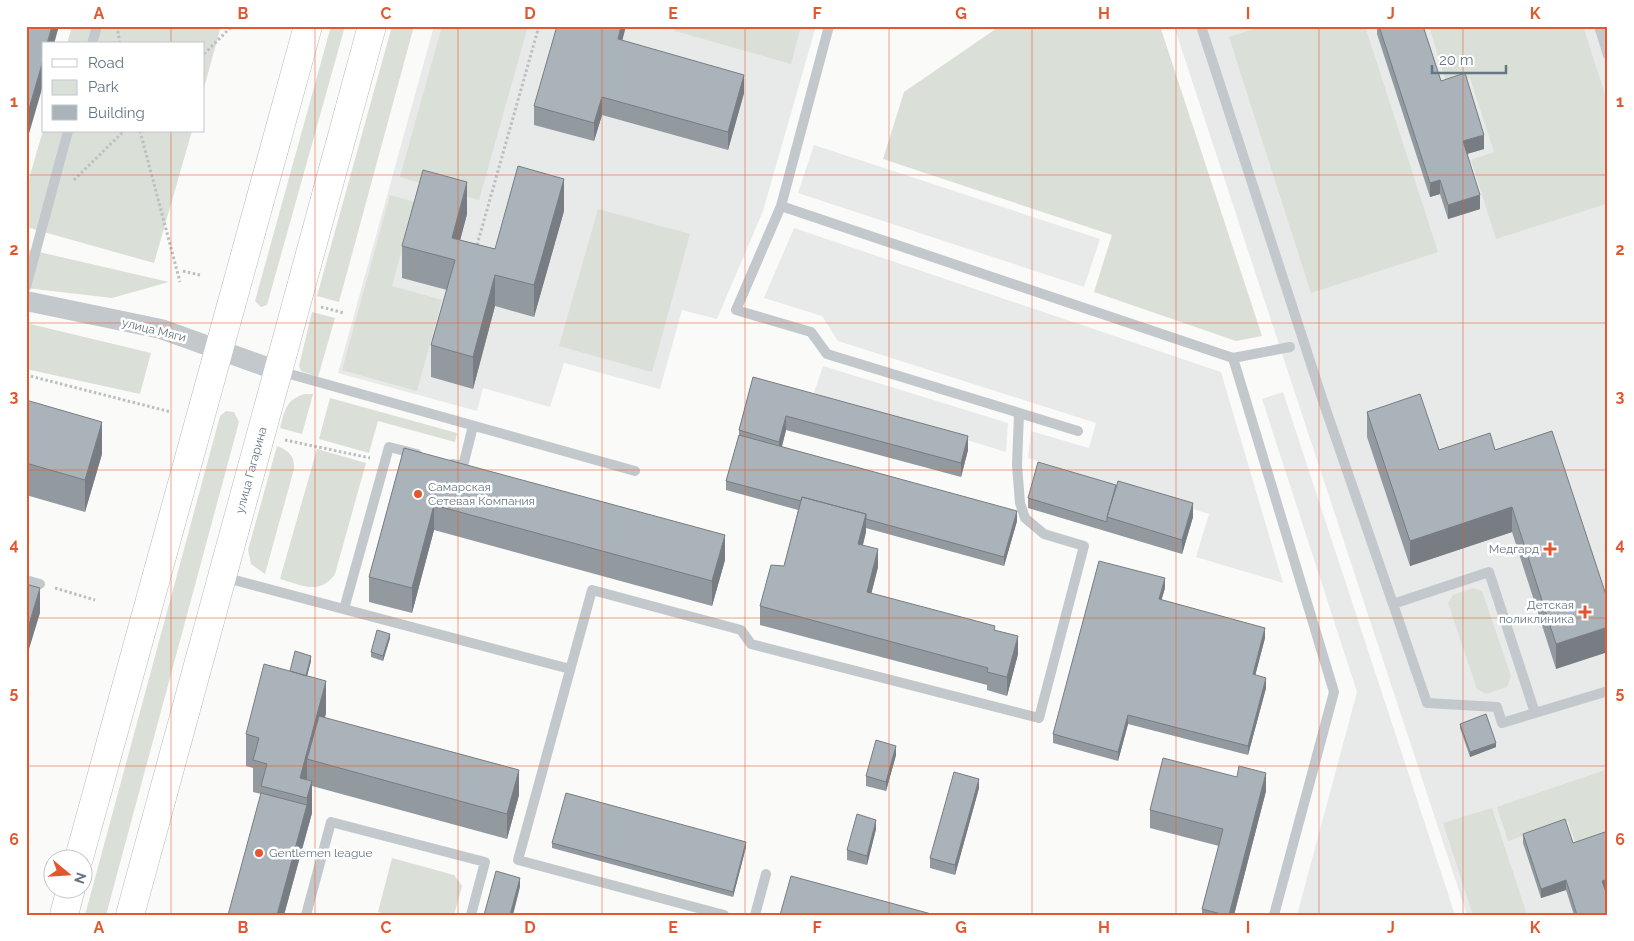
<svg xmlns="http://www.w3.org/2000/svg" width="1634" height="941" font-family="Raleway,sans-serif">
<rect width="100%" height="100%" fill="#fafaf8"/>
<path fill="#e8e9e9" d="M 434,26 L 816,26 L 763,211 L 717,319 L 682,310 L 660,389 L 564,363 L 550,407 L 483,388 L 477,411 L 338,373 Z
M 1174,26 L 1608,26 L 1608,915 L 1467,915 Z
M 814,145 L 1100,239 L 1084,287 L 798,193 Z
M 794,228 L 1221,372 L 1283,583 L 1196,557 L 1209,514 L 1028,458 L 1031,431 L 1089,448 L 1096,423 L 838,341 L 822,316 L 764,298 Z
M 823,366 L 1008,423 L 1006,452 L 814,393 Z
M 1283,392 L 1455,915 L 1297,915 L 1357,692 L 1262,399 Z"/>
<path fill="#dadfd7" d="M 72,26 L 221,26 L 204,88 L 204,44 L 67,44 Z
M 331,26 L 345,26 L 267,305 L 261,307 L 255,301 Z
M 392,26 L 414,26 L 339,302 L 317,296 Z
M 442,26 L 528,26 L 479,200 L 400,177 Z
M 676,26 L 801,26 L 791,64 L 675,31 Z
M 1000,26 L 1160,26 L 1262,336 L 1236,341 L 1094,292 L 1112,235 L 883,159 L 904,92 Z
M 1263,26 L 1365,26 L 1438,252 L 1311,293 L 1229,37 Z
M 1429,26 L 1583,26 L 1608,104 L 1608,207 L 1606,204 L 1496,239 L 1471,160 L 1494,152 L 1470,78 L 1447,85 Z
M 44,127 L 44,131 L 192,131 L 154,263 L 26,227 L 26,189 Z
M 390,195 L 415,202 L 392,286 L 442,300 L 417,391 L 342,370 Z
M 598,209 L 690,234 L 652,372 L 559,346 Z
M 26,249 L 169,282 L 112,298 L 26,288 Z
M 312,312 L 335,318 L 318,377 L 301,371 L 299,366 Z
M 26,323 L 151,353 L 140,394 L 26,369 Z
M 305,394 L 313,394 L 302,434 L 280,428 C 285,410 286,399 305,394 Z
M 330,398 L 457,433 L 455,442 L 378,421 L 369,453 L 319,439 Z
M 226,411 L 234,412 L 239,422 L 106,915 L 85,915 L 220,416 Z
M 277,446 C 288,450 295,456 294,469 L 265,574 L 251,564 L 248,550 Z
M 317,449 L 366,463 L 335,574 C 319,596 302,585 280,579 Z
M 1473,588 L 1482,591 L 1511,676 L 1507,687 L 1486,694 L 1477,689 L 1448,603 L 1453,595 Z
M 1608,769 L 1608,833 L 1576,844 L 1568,821 L 1508,841 L 1497,807 Z
M 1492,808 L 1527,915 L 1473,915 L 1443,823 Z
M 392,858 L 454,875 L 462,886 L 454,915 L 389,915 L 378,912 Z"/>
<g fill="none" stroke-linecap="round" stroke-linejoin="round">
<defs>
<g id="primary">
<path d="M 79,858 L 308,26"/>
<path d="M 64,915 L 71,888"/>
<path id="s1" d="M 130,915 L 372,26"/>
</g>
</defs>
<use href="#primary" stroke="#b5babe" stroke-width="29"/>
<path stroke="#bbbfc2" stroke-width="3" stroke-dasharray="2.5 2.5" stroke-linecap="butt" d="M 117,26 L 120,44
M 204,54 L 232,26
M 140,131 L 180,282
M 74,180 L 124,131
M 477,245 L 539,26
M 183,271 L 200,275
M 321,307 L 344,313
M 26,375 L 171,412
M 285,440 L 370,458
M 55,588 L 95,600"/>
<path stroke="#c3c8cc" stroke-width="10" d="M 829,26 L 781,206 L 1233,358
M 1201,26 L 1323,401 L 1393,604 L 1489,572 L 1535,713 L 1502,723 L 1497,707 L 1427,703 L 1393,604
M 1599,26 L 1608,55
M 92,44 L 97,26
M 781,206 L 736,310 L 811,332 L 827,354 L 1078,431
M 26,287 L 68,131
M 279,371 L 635,471
M 452,464 L 463,466 L 473,426
M 223,577 L 570,669
M 26,580 L 40,584
M 344,609 L 389,447 L 417,454
M 1535,713 L 1608,691
M 306,915 L 331,822 L 485,862 L 471,915
M 724,915 L 518,860 L 592,590 L 741,630 L 751,644 L 1039,718 L 1084,546 L 1044,534 L 1025,518 L 1020,503 L 1017,465 L 1019,413
M 755,915 L 766,874
M 1274,915 L 1334,692 L 1233,358 L 1290,347"/>
<path stroke="#c3c8cc" stroke-width="20" d="M 26,301 L 161,329 L 278,371"/>
<use href="#primary" stroke="#fff" stroke-width="28"/>
</g>
<path fill="#929a9f" d="M 1377,26 L 1423,26 L 1441,81 L 1484,149 L 1467,154 L 1480,209 L 1448,219 L 1440,194 L 1430,197 L 1377,34 Z
M 622,41 L 744,93 L 728,150 L 602,115 L 594,141 L 534,125 L 534,106 Z
M 564,211 L 534,317 L 495,306 L 473,389 L 431,377 L 431,345 L 447,290 L 402,278 L 402,246 L 467,214 L 460,240 L 495,249 Z
M 753,377 L 968,450 L 961,477 L 786,430 L 782,447 L 1017,521 L 1004,566 L 866,528 L 866,532 L 863,545 L 878,567 L 871,594 L 995,630 L 1018,654 L 1007,696 L 987,690 L 987,685 L 760,625 L 760,606 L 784,566 L 798,510 L 726,490 L 726,481 L 739,435 L 739,430 Z
M 26,400 L 102,454 L 85,512 L 26,495 Z
M 1367,412 L 1439,450 L 1495,450 L 1608,601 L 1556,669 L 1512,532 L 1410,566 L 1367,437 Z
M 404,448 L 725,560 L 712,606 L 434,530 L 412,613 L 369,602 L 369,577 Z
M 1116,485 L 1193,517 L 1182,554 L 1028,508 L 1028,498 Z
M 1165,588 L 1161,600 L 1265,638 L 1255,675 L 1266,688 L 1248,755 L 1128,724 L 1118,761 L 1053,743 L 1053,734 Z
M 390,638 L 383,661 L 371,657 L 371,652 Z
M 311,661 L 307,676 L 326,713 L 325,718 L 519,795 L 507,839 L 312,786 L 312,813 L 284,915 L 261,794 L 253,792 L 253,768 L 246,766 L 246,734 L 290,671 Z
M 1460,724 L 1496,747 L 1470,757 L 1460,728 Z
M 896,755 L 886,791 L 866,786 L 866,776 Z
M 979,788 L 955,875 L 930,868 L 930,858 Z
M 1266,791 L 1234,915 L 1202,915 L 1202,909 L 1219,846 L 1150,828 L 1150,810 Z
M 876,829 L 867,865 L 847,860 L 847,850 Z
M 1523,834 L 1573,843 L 1608,888 L 1605,889 L 1608,915 L 1574,915 L 1566,890 L 1541,898 L 1523,843 Z
M 552,843 L 746,847 L 733,897 L 552,848 Z"/>
<path fill="#777d82" d="M 52,26 L 59,26 L 54,44 L 47,44 Z
M 621,26 L 626,26 L 618,58 L 618,39 Z
M 44,57 L 44,82 L 26,144 L 26,119 Z
M 744,75 L 744,93 L 728,150 L 728,132 Z
M 602,97 L 602,115 L 594,141 L 594,123 Z
M 1484,135 L 1484,149 L 1463,155 L 1463,141 Z
M 564,179 L 564,211 L 534,317 L 534,285 Z
M 1440,180 L 1440,194 L 1430,197 L 1430,183 Z
M 467,182 L 467,214 L 455,260 L 452,238 Z
M 1480,195 L 1480,209 L 1448,219 L 1448,205 Z
M 495,275 L 495,306 L 473,389 L 473,357 Z
M 786,416 L 786,430 L 779,456 L 779,442 Z
M 102,422 L 102,454 L 85,512 L 85,480 Z
M 968,436 L 968,450 L 961,477 L 961,463 Z
M 1193,503 L 1193,517 L 1182,554 L 1182,540 Z
M 434,505 L 434,530 L 412,613 L 412,588 Z
M 1512,507 L 1512,532 L 1410,566 L 1410,541 Z
M 1017,511 L 1017,521 L 1004,566 L 1004,557 Z
M 866,514 L 866,532 L 858,562 L 858,544 Z
M 725,535 L 725,560 L 712,606 L 712,581 Z
M 878,549 L 878,567 L 867,611 L 867,592 Z
M 1165,578 L 1165,588 L 1159,609 L 1159,599 Z
M 40,588 L 40,613 L 26,659 L 26,634 Z
M 1608,627 L 1608,652 L 1556,669 L 1556,644 Z
M 1265,628 L 1265,638 L 1253,684 L 1253,674 Z
M 390,634 L 390,638 L 383,661 L 383,656 Z
M 1018,636 L 1018,654 L 1007,696 L 1007,677 Z
M 311,656 L 311,661 L 304,688 L 304,683 Z
M 1266,678 L 1266,688 L 1248,755 L 1248,746 Z
M 326,681 L 326,713 L 313,761 L 307,759 L 307,784 L 300,778 Z
M 1128,715 L 1128,724 L 1118,761 L 1118,752 Z
M 1496,743 L 1496,747 L 1470,757 L 1470,752 Z
M 896,746 L 896,755 L 886,791 L 886,782 Z
M 519,770 L 519,795 L 507,839 L 507,814 Z
M 1266,773 L 1266,791 L 1234,915 L 1229,915 Z
M 979,779 L 979,788 L 955,875 L 955,865 Z
M 312,781 L 312,813 L 284,915 L 277,915 L 307,805 L 307,798 Z
M 876,820 L 876,829 L 867,865 L 867,856 Z
M 746,842 L 746,847 L 733,897 L 733,892 Z
M 520,878 L 520,887 L 513,915 L 510,915 Z
M 1608,879 L 1608,888 L 1602,890 L 1602,881 Z
M 1566,880 L 1566,890 L 1541,898 L 1541,889 Z"/>
<path fill="#aab3b9" stroke="#777d82" d="M 26,26 L 52,26 L 47,44 L 44,44 L 44,57 L 26,119 Z
M 557,26 L 621,26 L 618,39 L 744,75 L 728,132 L 602,97 L 594,123 L 534,106 Z
M 1379,26 L 1423,26 L 1441,81 L 1465,73 L 1484,135 L 1463,141 L 1480,195 L 1448,205 L 1440,180 L 1430,183 Z
M 518,166 L 564,179 L 534,285 L 495,275 L 473,357 L 431,345 L 455,260 L 402,246 L 423,170 L 467,182 L 452,238 L 495,249 Z
M 753,377 L 968,436 L 961,463 L 786,416 L 779,442 L 739,430 Z
M 1420,394 L 1439,450 L 1490,433 L 1495,450 L 1552,431 L 1608,601 L 1608,627 L 1556,644 L 1512,507 L 1410,541 L 1367,412 Z
M 26,400 L 102,422 L 85,480 L 26,463 Z
M 739,435 L 1017,511 L 1004,557 L 866,519 L 866,514 L 802,497 L 801,501 L 726,481 Z
M 404,448 L 725,535 L 712,581 L 434,505 L 412,588 L 369,577 Z
M 1038,462 L 1116,485 L 1107,517 L 1107,522 L 1028,498 Z
M 1118,481 L 1193,503 L 1182,540 L 1107,517 Z
M 802,497 L 866,514 L 858,544 L 878,549 L 867,592 L 995,626 L 994,630 L 1018,636 L 1007,677 L 987,672 L 988,668 L 760,606 L 771,565 L 784,566 Z
M 1099,561 L 1165,578 L 1159,599 L 1265,628 L 1253,674 L 1266,678 L 1248,746 L 1128,715 L 1118,752 L 1053,734 Z
M 26,584 L 40,588 L 26,634 Z
M 377,630 L 390,634 L 383,656 L 371,652 Z
M 295,651 L 311,656 L 306,676 L 290,671 Z
M 264,664 L 326,681 L 300,778 L 312,781 L 307,798 L 261,786 L 267,764 L 253,760 L 259,738 L 246,734 Z
M 1486,714 L 1496,743 L 1470,752 L 1460,724 Z
M 319,716 L 519,770 L 507,814 L 307,759 Z
M 876,740 L 896,746 L 886,782 L 866,776 Z
M 1163,758 L 1237,777 L 1239,766 L 1266,773 L 1229,915 L 1225,915 L 1202,909 L 1223,829 L 1150,810 Z
M 954,772 L 979,779 L 955,865 L 930,858 Z
M 261,793 L 307,805 L 277,915 L 228,915 Z
M 566,793 L 746,842 L 733,892 L 552,843 Z
M 857,814 L 876,820 L 867,856 L 847,850 Z
M 1565,819 L 1573,843 L 1608,831 L 1608,879 L 1602,881 L 1608,898 L 1608,915 L 1577,915 L 1566,880 L 1541,889 L 1523,834 Z
M 496,871 L 520,878 L 510,915 L 484,915 Z
M 791,876 L 935,915 L 780,915 Z"/>
<path fill="none" stroke="#e4572e" stroke-width="1" stroke-opacity="0.55" d="M 171,26 L 171,44M 315,26 L 315,915M 458,26 L 458,915M 602,26 L 602,915M 745,26 L 745,915M 889,26 L 889,915M 1032,26 L 1032,915M 1176,26 L 1176,915M 1319,26 L 1319,915M 1463,26 L 1463,915M 171,131 L 171,915M 26,175 L 1608,175M 26,323 L 1608,323M 26,470 L 1608,470M 26,618 L 1608,618M 26,766 L 1608,766"/>
<g fill="#e4572e" stroke="#fff" stroke-width="2">
<circle cx="418" cy="494" r="5"/>
<path d="M1547.5 541.5h5v5h5v5h-5v5h-5v-5h-5v-5h5z"/>
<path d="M1582.5 604.5h5v5h5v5h-5v5h-5v-5h-5v-5h5z"/>
<circle cx="259" cy="853" r="5"/>
</g>
<g text-anchor="middle" stroke-width="5" stroke-linejoin="round" paint-order="stroke">
<g font-size="12" fill="#657683" stroke="#fff">
<text transform="translate(154 330) rotate(14)" y="4">улица Мяги</text>
<text dy="4" stroke="none"><textPath href="#s1" startOffset="461">улица Гагарина</textPath></text>
</g>
<g font-size="12" fill="#657683" stroke="#fff" text-anchor="start">
<text x="428" y="491">Самарская<tspan x="428" dy="14">Сетевая Компания</tspan></text>
<text x="1539" y="553" text-anchor="end">Медгард</text>
<text x="1574" y="609" text-anchor="end">Детская<tspan x="1574" dy="14">поликлиника</tspan></text>
<text x="269" y="857">Gentlemen league</text>
</g>
</g>
<rect width="1634" height="941" fill="none" stroke="#ffffff" stroke-width="55"/>
<rect x="42" y="42" width="162" height="90" fill="#ffffff" stroke="#c1c8cd"/>
<rect x="52" y="59" width="25" height="8" fill="#ffffff" stroke="#c1c8cd"/>
<text x="88" y="68" font-size="15" fill="#657683">Road</text>
<rect x="52" y="80" width="25" height="15" fill="#dadfd7" stroke="#c1c8cd"/>
<text x="88" y="92" font-size="15" fill="#657683">Park</text>
<rect x="52" y="105" width="25" height="15" fill="#aab3b9" stroke="#c1c8cd"/>
<text x="88" y="118" font-size="15" fill="#657683">Building</text>
<g transform="translate(68 874) rotate(108)"><circle r="24" fill="#ffffff" stroke="#c1c8cd"/>
<path d="M0-4L9 19L0 12L-9 19Z" fill="#e4572e"/>
<text y="-8" font-size="14" font-weight="bold" text-anchor="middle" fill="#657683">N</text>
</g>
<path d="M1432 65v8h74v-8" fill="none" stroke="#657683" stroke-width="2.5"/>
<text x="1439" y="65" font-size="15" fill="#657683" stroke="#ffffff" stroke-width="4" paint-order="stroke">20 m</text>
<rect x="28" y="28" width="1578" height="886" fill="none" stroke="#e4572e" stroke-width="2"/>
<g font-size="16" text-anchor="middle" font-weight="bold" fill="#e4572e">
<text x="99" y="19">A</text>
<text x="243" y="19">B</text>
<text x="386" y="19">C</text>
<text x="530" y="19">D</text>
<text x="673" y="19">E</text>
<text x="817" y="19">F</text>
<text x="961" y="19">G</text>
<text x="1104" y="19">H</text>
<text x="1248" y="19">I</text>
<text x="1391" y="19">J</text>
<text x="1535" y="19">K</text>
<text x="14" y="107">1</text>
<text x="1620" y="107">1</text>
<text x="14" y="255">2</text>
<text x="1620" y="255">2</text>
<text x="14" y="402">3</text>
<text x="1620" y="402">3</text>
<text x="14" y="550">4</text>
<text x="1620" y="550">4</text>
<text x="14" y="698">5</text>
<text x="1620" y="698">5</text>
<text x="14" y="845">6</text>
<text x="1620" y="845">6</text>
<text x="99" y="933">A</text>
<text x="243" y="933">B</text>
<text x="386" y="933">C</text>
<text x="530" y="933">D</text>
<text x="673" y="933">E</text>
<text x="817" y="933">F</text>
<text x="961" y="933">G</text>
<text x="1104" y="933">H</text>
<text x="1248" y="933">I</text>
<text x="1391" y="933">J</text>
<text x="1535" y="933">K</text>
</g>
</svg>
